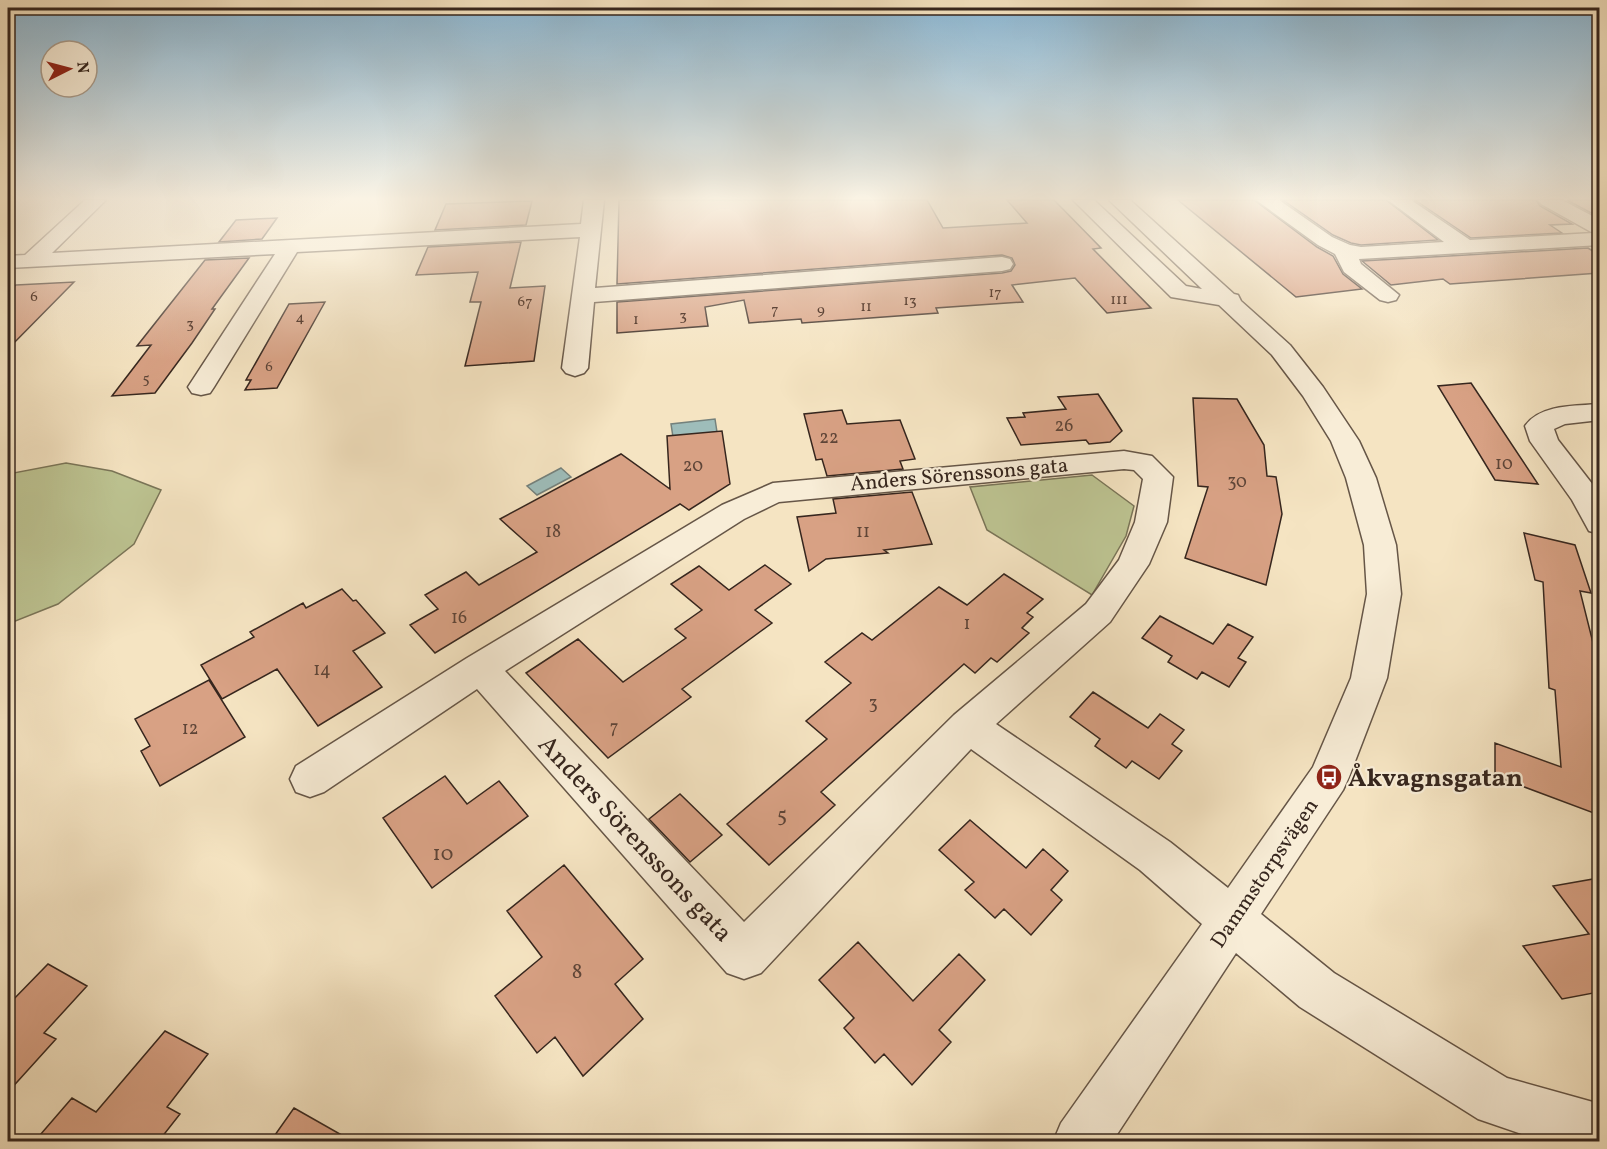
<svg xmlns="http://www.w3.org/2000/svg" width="1607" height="1149" font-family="Vollkorn,serif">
<rect width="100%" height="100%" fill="#f5e4c2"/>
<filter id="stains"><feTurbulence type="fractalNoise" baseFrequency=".00333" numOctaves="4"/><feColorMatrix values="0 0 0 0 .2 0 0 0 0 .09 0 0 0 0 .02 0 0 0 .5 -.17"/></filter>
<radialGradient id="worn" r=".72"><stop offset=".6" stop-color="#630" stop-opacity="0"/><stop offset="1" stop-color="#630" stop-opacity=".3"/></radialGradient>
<path fill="#bdc492" stroke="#7a7558" stroke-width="1.5" d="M 66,463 L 112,471 L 161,490 L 134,544 L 58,604 L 8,624 L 8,474 Z
M 1092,475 L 1134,506 L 1126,536 L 1092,595 L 987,530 L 970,487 Z"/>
<path fill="#9ebdba" stroke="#74817c" stroke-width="1.5" d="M 715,419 L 717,432 L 673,437 L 671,424 Z
M 561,468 L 571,477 L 537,495 L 527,486 Z"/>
<path fill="#d8a184" stroke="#36261e" stroke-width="1.5" d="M 619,200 L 927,200 L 943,228 L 1027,223 L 1007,200 L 1054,200 L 1101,248 L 1093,249 L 1151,308 L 1107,313 L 1075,278 L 1012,285 L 1023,302 L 936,308 L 938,313 L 802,323 L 801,319 L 749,323 L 744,300 L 705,307 L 708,326 L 617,333 L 617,302 L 1002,273 L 1011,271 L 1015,265 L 1012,258 L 1002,255 L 617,284 Z
M 1178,200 L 1254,200 L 1317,247 L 1333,256 L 1343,274 L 1362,289 L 1296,297 Z
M 1283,200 L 1386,200 L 1438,240 L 1361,245 L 1351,243 L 1333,235 Z
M 1415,200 L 1536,200 L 1540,206 L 1572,224 L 1550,225 L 1562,233 L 1471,238 Z
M 1567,200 L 1593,200 L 1593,214 Z
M 532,201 L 526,225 L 435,230 L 446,204 Z
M 277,218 L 262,239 L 219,242 L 236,220 Z
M 521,242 L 510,288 L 545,286 L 534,361 L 465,366 L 481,302 L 470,302 L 478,272 L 416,275 L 428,247 Z
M 1588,248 L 1599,255 L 1599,273 L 1450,284 L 1443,279 L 1391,285 L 1362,261 Z
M 249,258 L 212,309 L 215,309 L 192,343 L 155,393 L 112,396 L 151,345 L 137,346 L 205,260 Z
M 74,282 L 8,349 L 8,292 L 16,285 Z
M 325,302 L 277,388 L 245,390 L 251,380 L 246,380 L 289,304 Z
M 1471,383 L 1538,484 L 1495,480 L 1438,386 Z
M 1098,394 L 1122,431 L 1110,442 L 1089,444 L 1086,440 L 1021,445 L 1007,418 L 1025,417 L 1023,413 L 1066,409 L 1058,397 Z
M 1193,398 L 1237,399 L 1264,445 L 1267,476 L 1276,477 L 1282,514 L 1266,585 L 1185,558 L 1208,487 L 1198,486 Z
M 842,410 L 847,424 L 900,420 L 915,459 L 900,461 L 903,469 L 827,476 L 822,459 L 816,460 L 804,414 Z
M 722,431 L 730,484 L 689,510 L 680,504 L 435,653 L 410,625 L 438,609 L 425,595 L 466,572 L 479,585 L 537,552 L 500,519 L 621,454 L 670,489 L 667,436 Z
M 912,492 L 932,544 L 884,550 L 888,553 L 826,559 L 809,571 L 797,517 L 836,513 L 833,499 Z
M 1524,533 L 1575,545 L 1591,593 L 1580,591 L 1595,651 L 1599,652 L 1599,815 L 1495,776 L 1495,743 L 1561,767 L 1555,690 L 1549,688 L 1543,582 L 1535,580 Z
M 765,565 L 791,584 L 755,610 L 772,623 L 682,689 L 691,697 L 608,758 L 526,673 L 578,639 L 623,682 L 686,638 L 675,629 L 702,610 L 671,584 L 699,566 L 729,590 Z
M 1004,574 L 1043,599 L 1027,613 L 1033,617 L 1022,628 L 1029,633 L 997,662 L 991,658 L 975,673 L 964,664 L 821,792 L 835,805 L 769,865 L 727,824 L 827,739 L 806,721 L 851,683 L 825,662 L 862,633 L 872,640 L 939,587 L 967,605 Z
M 342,589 L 353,601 L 356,600 L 385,633 L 353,651 L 382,687 L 318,726 L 277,669 L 222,699 L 201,665 L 254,637 L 250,632 L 303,603 L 306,608 Z
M 1160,616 L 1213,644 L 1228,624 L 1253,637 L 1238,658 L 1246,662 L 1229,687 L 1202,672 L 1197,679 L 1168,662 L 1172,656 L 1142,638 Z
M 209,680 L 245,737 L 160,786 L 141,751 L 150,746 L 135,719 Z
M 1093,692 L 1148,728 L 1160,714 L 1184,730 L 1172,744 L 1182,751 L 1159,779 L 1132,761 L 1126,768 L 1095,746 L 1100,739 L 1070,717 Z
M 445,776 L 467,804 L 499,781 L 528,816 L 432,888 L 383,818 Z
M 680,794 L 722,835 L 690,862 L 649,819 Z
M 970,820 L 1026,868 L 1043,849 L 1068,871 L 1051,890 L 1062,900 L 1031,935 L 1004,909 L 995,918 L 965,890 L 974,882 L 939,850 Z
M 564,865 L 643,959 L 615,984 L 643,1019 L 583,1076 L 555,1037 L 537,1053 L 495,996 L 542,957 L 507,911 Z
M 1599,878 L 1599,992 L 1562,999 L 1523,946 L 1589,934 L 1553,886 Z
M 858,942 L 913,1001 L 959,954 L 985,980 L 939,1030 L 951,1042 L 912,1085 L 884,1054 L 875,1063 L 844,1028 L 854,1018 L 819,980 Z
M 48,964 L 87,986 L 44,1033 L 56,1039 L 8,1092 L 8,1005 Z
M 165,1031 L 208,1054 L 167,1107 L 180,1114 L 158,1142 L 34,1142 L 72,1098 L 96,1112 Z
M 294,1108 L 354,1142 L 270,1142 Z"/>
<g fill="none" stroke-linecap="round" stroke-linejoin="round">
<defs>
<path id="street" d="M 85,200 L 106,200 L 52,253 L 581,224 L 584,200 L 604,200 L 595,288 L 1002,257 L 1010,259 L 1013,264 L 1010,269 L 1002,271 L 594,302 L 588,368 L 584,373 L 575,376 L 566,373 L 562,368 L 580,237 L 297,252 L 214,387 L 210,393 L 201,395 L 192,393 L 188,387 L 275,254 L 8,268 L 8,256 L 25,255 Z
M 1073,200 L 1094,200 L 1186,286 L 1202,289 L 1109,200 L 1130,200 L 1234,294 L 1238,295 L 1241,301 L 1290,345 L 1323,387 L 1359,441 L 1376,478 L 1396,545 L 1401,594 L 1387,678 L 1349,777 L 1343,790 L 1261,914 L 1334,973 L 1507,1078 L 1600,1104 L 1600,1142 L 1545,1142 L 1478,1119 L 1300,1007 L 1236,953 L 1112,1142 L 1053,1142 L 1061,1123 L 1202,924 L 1140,870 L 971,749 L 761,973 L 744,979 L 727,973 L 477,689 L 324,792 L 310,797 L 296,792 L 290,779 L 296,766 L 467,658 L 722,505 L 773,483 L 1124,451 L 1152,456 L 1173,477 L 1167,522 L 1149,564 L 1110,622 L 996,724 L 1170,842 L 1228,888 L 1313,767 L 1351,678 L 1367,594 L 1364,545 L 1346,478 L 1331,441 L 1303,396 L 1272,355 L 1219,305 L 1171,297 ZM 1124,469 L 1134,470 L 1143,479 L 1135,522 L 1119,560 L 1086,604 L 954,715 L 744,922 L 505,671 L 744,519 L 779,502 Z
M 1256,200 L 1279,200 L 1332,237 L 1350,245 L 1361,247 L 1444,242 L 1388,200 L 1411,200 L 1470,240 L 1593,233 L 1541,204 L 1538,200 L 1562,200 L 1600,220 L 1600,245 L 1359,259 L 1361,264 L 1399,295 L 1396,300 L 1388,302 L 1380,300 L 1344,272 L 1335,254 L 1318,245 Z
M 1600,404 L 1600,420 L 1565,424 L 1554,429 L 1558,440 L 1600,494 L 1600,534 L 1589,531 L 1572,500 L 1530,441 L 1525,426 C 1540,404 1576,406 1600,404 Z"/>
</defs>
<use href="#street" stroke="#665647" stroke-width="3"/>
<use href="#street" fill="#f8edd7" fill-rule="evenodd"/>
</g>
<linearGradient id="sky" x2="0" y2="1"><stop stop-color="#8ab8d6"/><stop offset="0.55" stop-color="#faf3e4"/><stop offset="1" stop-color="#faf3e4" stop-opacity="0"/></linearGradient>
<rect width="1607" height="361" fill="url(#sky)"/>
<defs>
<symbol id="bus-disc" viewBox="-11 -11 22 22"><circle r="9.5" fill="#8f2418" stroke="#f8edd7"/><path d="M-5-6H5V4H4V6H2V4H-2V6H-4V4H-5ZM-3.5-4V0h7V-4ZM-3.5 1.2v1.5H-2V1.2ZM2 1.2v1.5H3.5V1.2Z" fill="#fff"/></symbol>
</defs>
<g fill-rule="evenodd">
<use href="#bus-disc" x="1314" y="762" width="30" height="30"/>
</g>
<g text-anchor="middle" stroke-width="4.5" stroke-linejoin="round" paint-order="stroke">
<g font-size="15" fill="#5e4538">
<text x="995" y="297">17</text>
<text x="34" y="301">6</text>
<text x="1119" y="304">111</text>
<text x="910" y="305">13</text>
<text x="525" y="306">67</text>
<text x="866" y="311">11</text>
<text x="775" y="314">7</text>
<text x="821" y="314">9</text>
<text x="683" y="320">3</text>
<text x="300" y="322">4</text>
<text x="636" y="324">1</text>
<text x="190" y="328">3</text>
<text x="269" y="371">6</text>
<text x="146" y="383">5</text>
</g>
<g font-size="18" fill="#5e4538">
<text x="1064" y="431">26</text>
<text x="829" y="443">22</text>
<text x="1504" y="469">10</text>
<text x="693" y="471">20</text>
<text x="1237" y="487">30</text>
<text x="553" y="537">18</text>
<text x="863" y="537">11</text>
<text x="459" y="623">16</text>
<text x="967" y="629">1</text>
<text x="322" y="675">14</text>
<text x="873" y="709">3</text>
<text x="614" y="733">7</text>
<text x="190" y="734">12</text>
</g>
<g font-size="21" fill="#36261e" stroke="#f8edd7">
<text transform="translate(959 474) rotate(-5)" y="7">Anders Sörenssons gata</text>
<text transform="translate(1264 873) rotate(-56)" y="7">Dammstorpsvägen</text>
</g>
<g font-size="21" fill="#5e4538">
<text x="782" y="821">5</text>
<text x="443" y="860">10</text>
<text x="577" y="978">8</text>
</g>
<g font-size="26" font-weight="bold" fill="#36261e" stroke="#f8edd7" text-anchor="start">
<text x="1348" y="786">Åkvagnsgatan</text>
</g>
<g font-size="26" fill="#36261e" stroke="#f8edd7">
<text transform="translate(636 838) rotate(47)" y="9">Anders Sörenssons gata</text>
</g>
</g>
<rect width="1607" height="1149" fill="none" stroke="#f5e4c2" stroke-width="30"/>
<rect x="9" y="9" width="1589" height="1131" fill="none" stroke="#36261e" stroke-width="3"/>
<rect x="15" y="15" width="1577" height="1119" fill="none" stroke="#36261e" stroke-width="1.5"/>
<g transform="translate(69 69) rotate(84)"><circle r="28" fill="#f8edd7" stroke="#aa9d8d" stroke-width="1.5"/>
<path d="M0-4.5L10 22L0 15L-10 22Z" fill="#8f2418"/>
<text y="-9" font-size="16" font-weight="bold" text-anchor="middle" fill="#36261e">N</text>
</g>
<rect width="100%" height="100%" filter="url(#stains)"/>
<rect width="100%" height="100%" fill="url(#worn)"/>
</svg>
